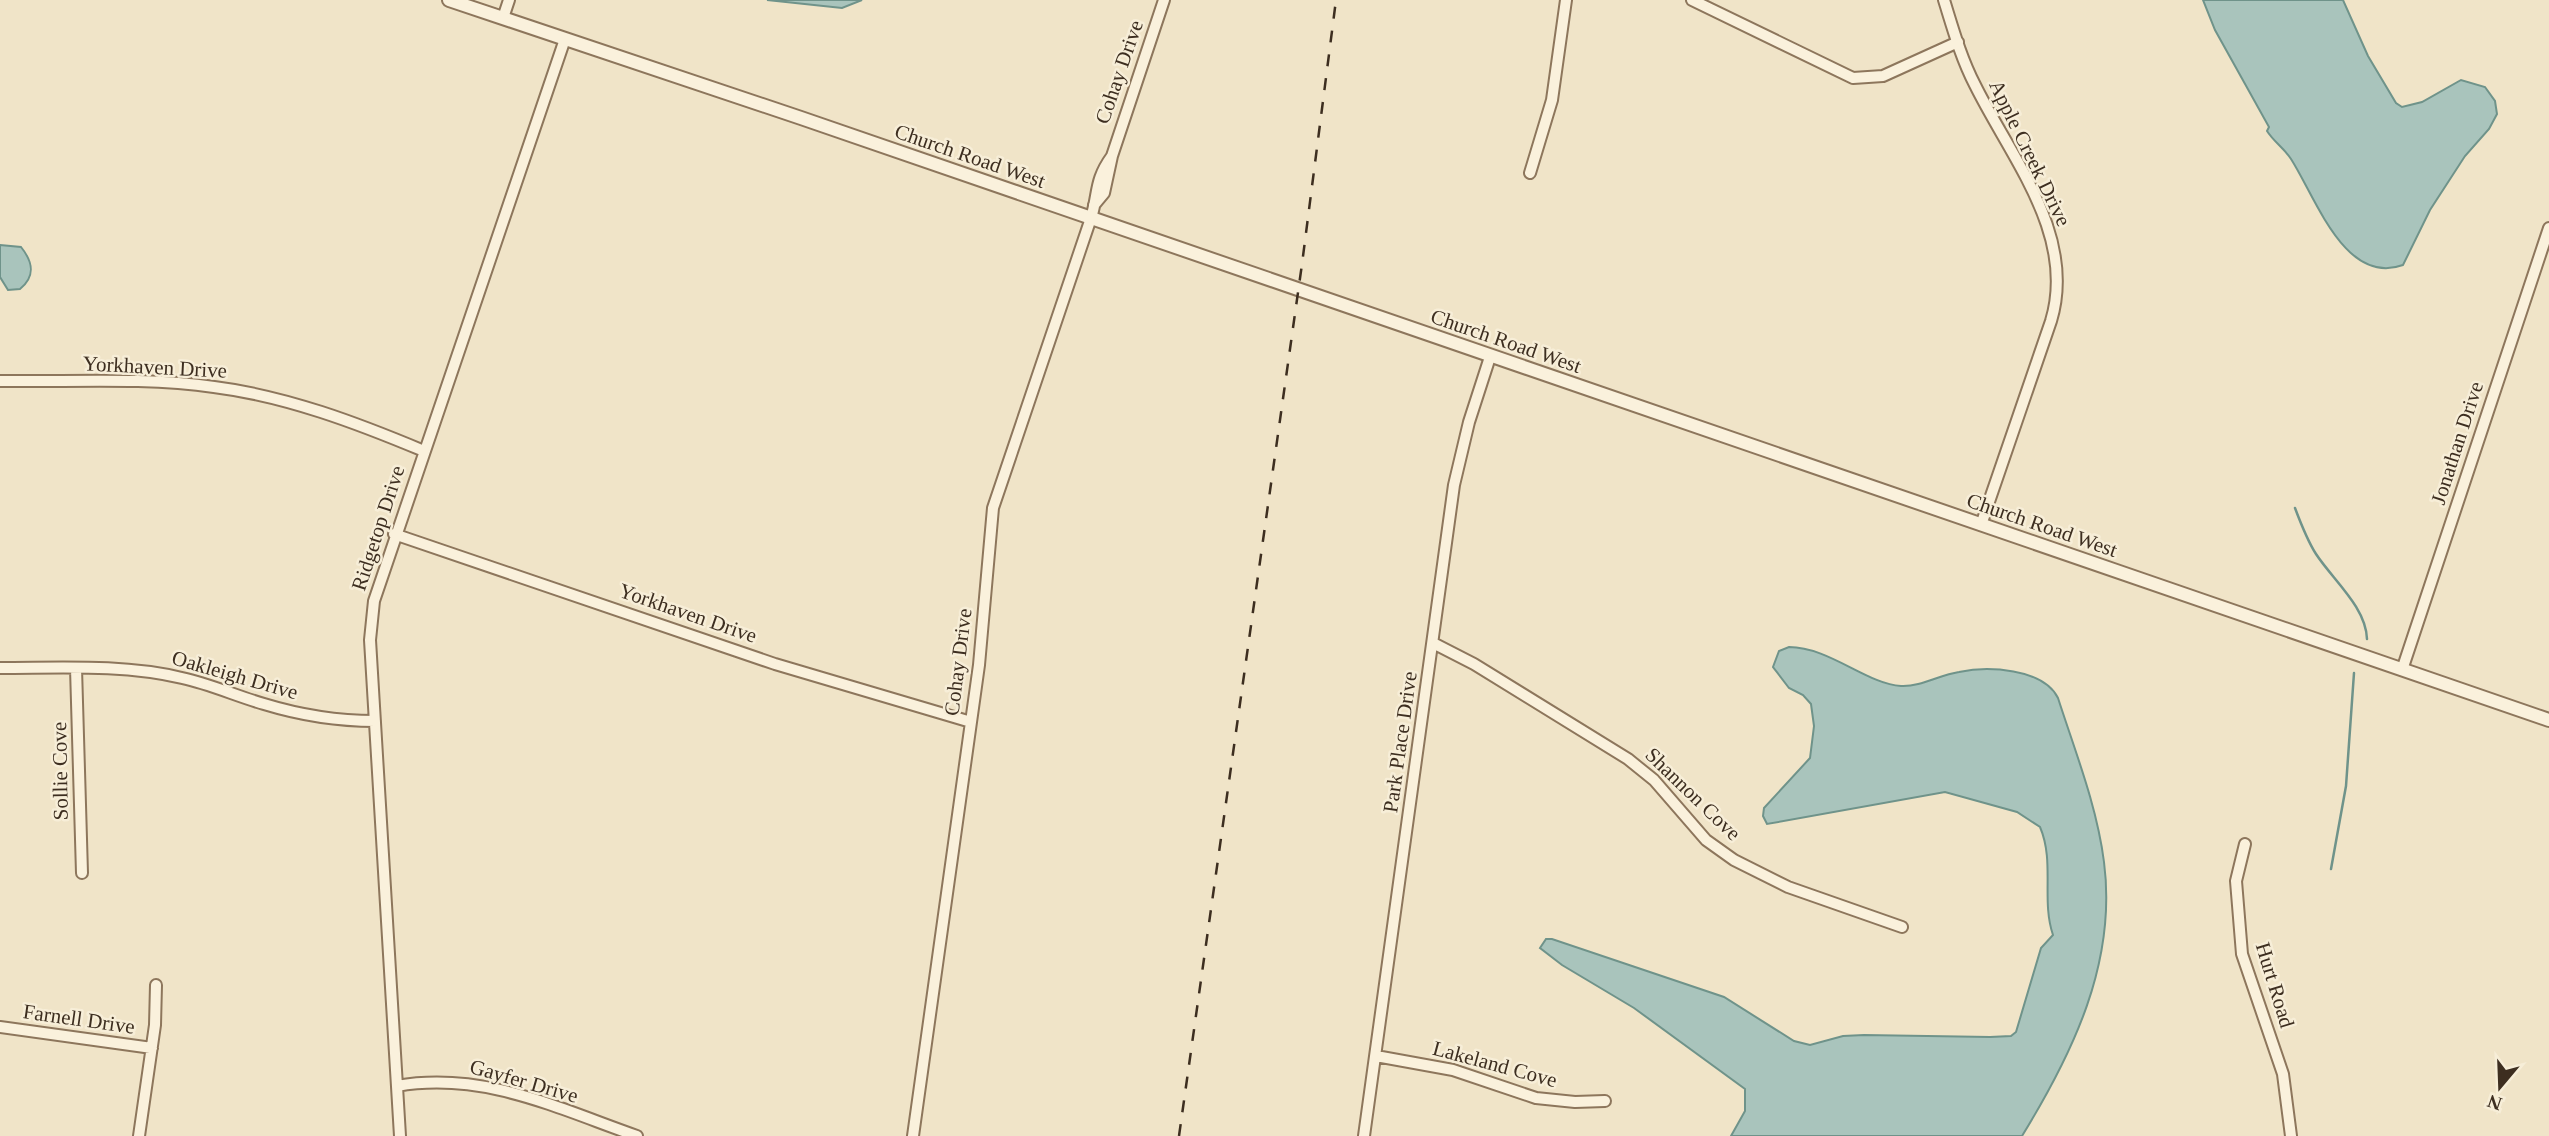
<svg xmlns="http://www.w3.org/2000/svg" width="2549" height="1136" font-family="'Times New Roman',serif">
<rect width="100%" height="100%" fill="#f0e4c8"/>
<path fill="#a9c4bc" stroke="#6f938a" stroke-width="2" d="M 767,0 L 862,0 L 842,8 Z
M 2203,0 L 2343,0 L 2368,56 L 2396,103 L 2402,107 L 2422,102 L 2461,80 L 2485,87 L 2495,101 L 2497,114 L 2489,129 L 2465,156 L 2430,210 L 2403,265 C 2345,286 2316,198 2291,159 C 2284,148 2274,142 2267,131 L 2269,127 L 2215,30 Z
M 0,245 L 21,247 C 33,262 36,276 20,289 L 8,290 L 0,277 Z
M 1789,647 C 1829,647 1867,684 1901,686 C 1921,687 1939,675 1959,672 C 1987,666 2043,668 2058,698 C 2075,751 2097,806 2104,862 C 2117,962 2073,1053 2022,1136 L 1731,1136 L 1745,1111 L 1745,1089 L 1634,1008 L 1562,965 L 1540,948 L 1546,939 L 1552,939 L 1724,997 L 1794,1041 L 1810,1045 L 1843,1036 L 1864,1035 L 1990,1037 L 2011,1036 L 2016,1032 L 2041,948 L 2053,935 C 2041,900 2055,862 2040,827 L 2017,812 L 1945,792 L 1767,824 L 1763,816 L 1764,808 L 1810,758 L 1814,726 L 1811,704 L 1803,695 L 1789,688 L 1773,667 L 1779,651 Z"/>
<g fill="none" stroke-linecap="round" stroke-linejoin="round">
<path stroke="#6f938a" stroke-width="2.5" d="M 2295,508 C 2301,524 2307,540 2316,554 C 2333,580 2366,607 2367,639
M 2331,869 L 2346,786 L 2354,673"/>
<defs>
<path id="minor" d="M 1692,0 L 1853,78 L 1883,76 L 1958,42
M 1944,0 C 1953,29 1961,58 1975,85 C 2011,158 2077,235 2051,321 L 1981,525
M 503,18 L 509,0
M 1530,173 L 1552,100 L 1566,0
M 1094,205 L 1104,193 L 1112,156 L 1164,0
M 0,381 C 71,382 144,377 214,387 C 286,396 357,423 424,451
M 394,534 L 775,664 L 971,722
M 1433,643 L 1474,664 L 1628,759 L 1654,780 L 1706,840 L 1734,860 L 1788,887 L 1902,927
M 0,668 C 60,668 123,664 182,678 C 210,684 236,696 264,704 C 300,715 336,721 375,721
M 76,668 L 82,873
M 2402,670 L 2549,228
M 2245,844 L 2236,881 L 2242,954 L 2283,1074 L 2291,1136
M 0,1027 L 152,1048
M 1376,1056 L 1453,1070 L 1536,1098 L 1575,1102 L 1605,1101
M 397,1086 C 483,1071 557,1108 637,1136
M 139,1136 L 155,1025 L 156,985
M 400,1136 L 370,640 L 374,601 L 565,39
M 913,1136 L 979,665 L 993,508 L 1091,218 C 1099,192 1094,181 1112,156
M 1364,1136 L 1454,485 L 1469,422 L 1490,357"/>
<path id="tertiary" d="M 449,0 L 801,118 L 2549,720"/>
</defs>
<use href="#minor" stroke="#8d765c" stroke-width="14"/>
<use href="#tertiary" stroke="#8d765c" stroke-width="16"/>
<use href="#minor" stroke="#faf1dc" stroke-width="10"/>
<use href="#tertiary" stroke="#faf1dc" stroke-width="12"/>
<path stroke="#3d2e20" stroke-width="2.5" stroke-dasharray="12 12" stroke-linecap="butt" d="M 1179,1136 L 1302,264 L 1336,0"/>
</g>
<g text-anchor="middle" stroke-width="5" stroke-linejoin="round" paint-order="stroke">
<g font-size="21" fill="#3d2e20" stroke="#f7eed8">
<text transform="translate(1119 72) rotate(-71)" y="7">Cohay Drive</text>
<text transform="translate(2030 153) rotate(64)" y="7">Apple Creek Drive</text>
<text transform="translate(970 156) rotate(19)" y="7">Church Road West</text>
<text transform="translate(1506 341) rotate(19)" y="7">Church Road West</text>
<text transform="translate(155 367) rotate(3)" y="7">Yorkhaven Drive</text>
<text transform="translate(2457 443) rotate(-72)" y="7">Jonathan Drive</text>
<text transform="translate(2042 525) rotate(19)" y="7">Church Road West</text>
<text transform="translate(378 528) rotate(-72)" y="7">Ridgetop Drive</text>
<text transform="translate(688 613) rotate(19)" y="7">Yorkhaven Drive</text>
<text transform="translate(958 662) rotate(-83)" y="7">Cohay Drive</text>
<text transform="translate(235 675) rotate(16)" y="7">Oakleigh Drive</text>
<text transform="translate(1400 742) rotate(-82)" y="7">Park Place Drive</text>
<text transform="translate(60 771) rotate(-91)" y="7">Sollie Cove</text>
<text transform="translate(1693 794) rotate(44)" y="7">Shannon Cove</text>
<text transform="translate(2275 985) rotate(73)" y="7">Hurt Road</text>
<text transform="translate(79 1019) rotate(8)" y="7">Farnell Drive</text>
<text transform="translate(1495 1064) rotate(15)" y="7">Lakeland Cove</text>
<text transform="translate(524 1081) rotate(16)" y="7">Gayfer Drive</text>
</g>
</g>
<g transform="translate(2500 1087) rotate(199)" stroke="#f7eed8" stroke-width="5" paint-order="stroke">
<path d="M0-5L12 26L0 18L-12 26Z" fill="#3d2e20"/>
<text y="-10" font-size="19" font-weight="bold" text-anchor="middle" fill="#3d2e20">N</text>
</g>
</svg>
